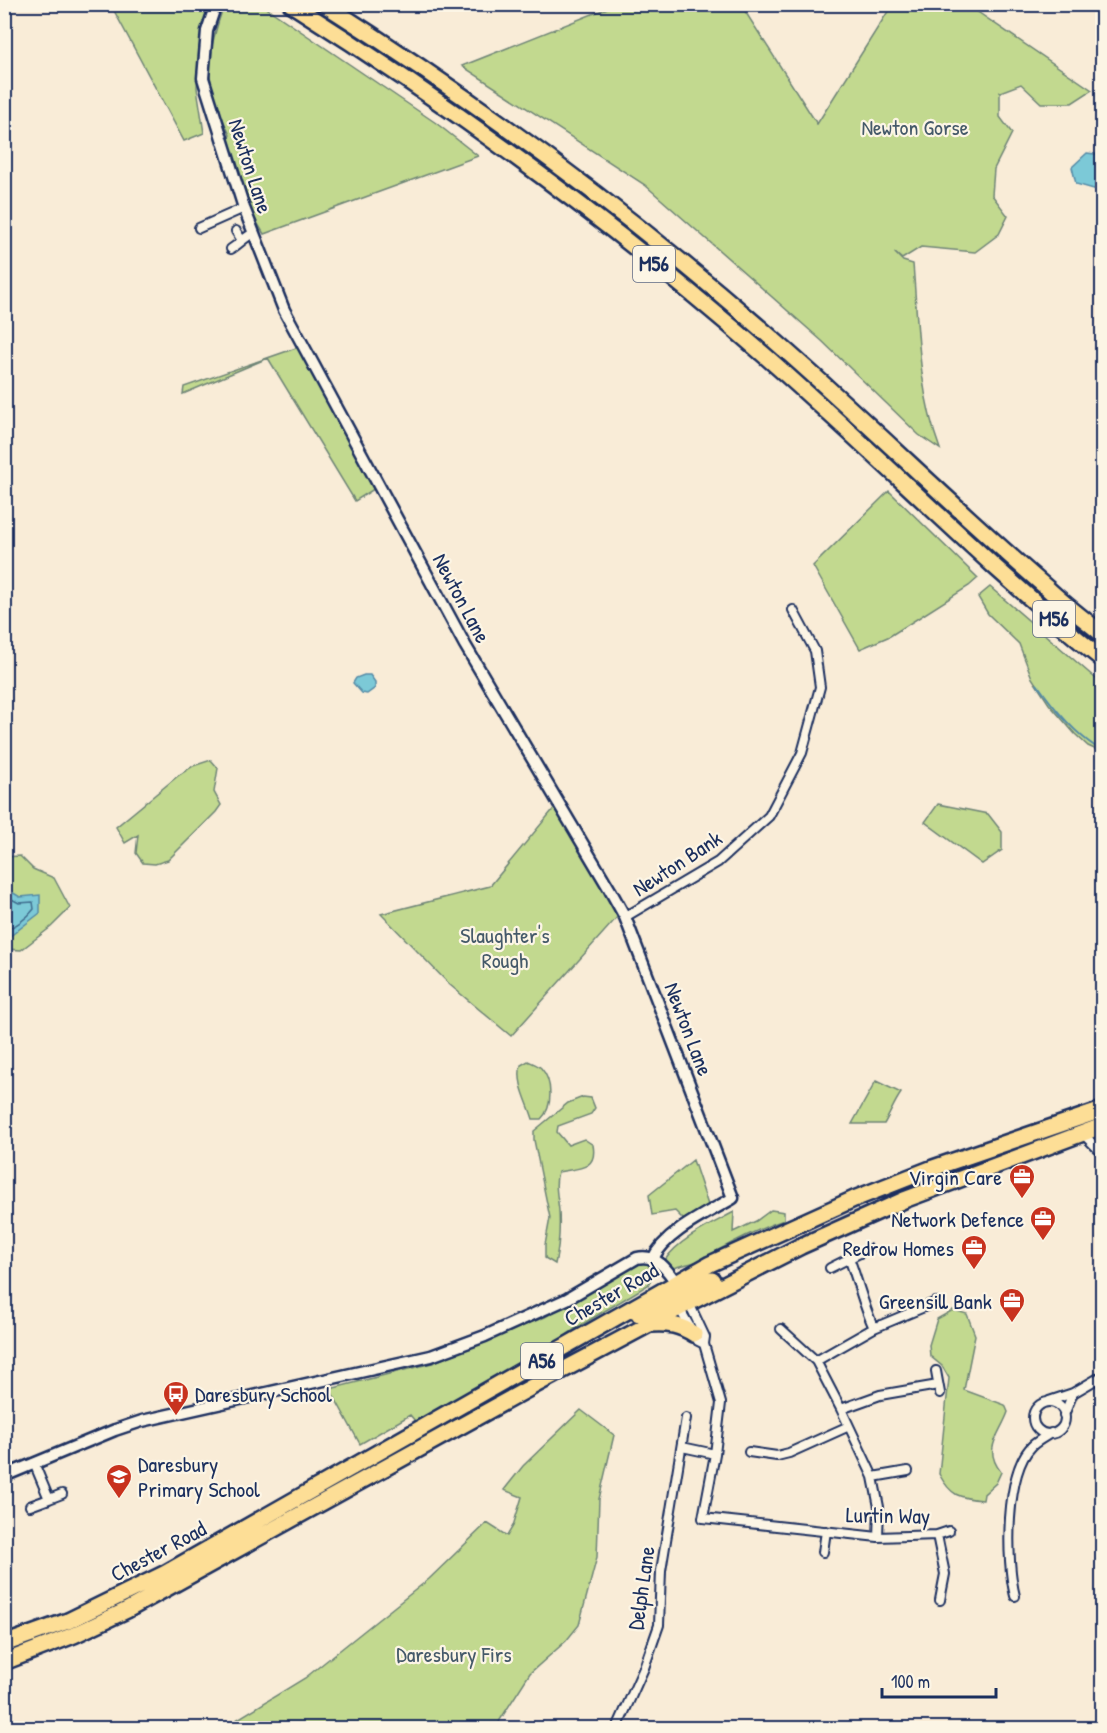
<svg xmlns="http://www.w3.org/2000/svg" width="1107" height="1733" font-family="'Patrick Hand',sans-serif">
<rect width="100%" height="100%" fill="#f9ecd7"/>
<filter id="ink" filterUnits="userSpaceOnUse"><feTurbulence type="fractalNoise" baseFrequency=".0167" numOctaves="2"/><feDisplacementMap in="SourceGraphic" scale="12" xChannelSelector="R" yChannelSelector="G"/><feConvolveMatrix kernelMatrix="1 2 1 2 8 2 1 2 1" color-interpolation-filters="sRGB"/></filter>
<g filter="url(#ink)">
<path fill="#c2d98f" stroke="#6e8476" stroke-width="1.5" d="M 966,4 L 1092,90 L 1072,103 L 1041,103 L 1021,84 L 1000,92 L 1000,117 L 1012,133 L 994,169 L 992,195 L 1008,216 L 999,234 L 975,252 L 921,247 L 902,259 L 894,252 L 903,261 L 913,264 C 918,326 918,390 940,449 L 919,435 L 822,341 L 645,185 L 462,66 L 615,5 L 741,5 L 817,124 L 892,5 Z
M 111,5 L 210,5 L 199,47 L 197,88 L 204,133 L 184,141 Z
M 224,5 L 262,5 L 436,123 L 478,156 L 264,234 L 250,211 L 227,141 L 230,135 C 220,114 211,92 209,68 C 208,54 219,19 224,5 Z
M 299,347 L 374,489 L 355,501 L 268,358 L 183,394 L 184,387 Z
M 889,491 L 978,578 L 969,586 L 890,636 L 860,649 L 813,566 Z
M 990,587 L 1102,684 L 1102,747 L 1099,751 L 1088,746 L 1075,734 L 1049,704 L 1032,678 L 1019,644 L 988,614 L 978,597 Z
M 211,760 L 218,768 L 214,792 L 221,805 L 216,812 L 168,860 L 155,864 L 143,863 L 136,853 L 138,835 L 125,843 L 116,827 L 179,775 L 193,766 Z
M 938,804 L 988,814 L 1002,832 L 1002,850 L 982,864 L 925,822 Z
M 556,806 L 621,913 L 511,1036 L 450,985 L 381,914 L 490,886 Z
M 20,856 L 33,869 L 54,878 L 70,908 L 51,927 L 21,950 L 5,949 L 4,857 Z
M 528,1061 C 532,1063 538,1065 541,1068 C 553,1081 553,1107 541,1119 L 533,1119 C 528,1102 516,1083 521,1065 Z
M 876,1081 L 901,1093 C 894,1103 890,1114 884,1124 L 852,1124 Z
M 583,1097 L 591,1098 L 595,1108 L 591,1114 L 558,1126 L 557,1132 L 568,1145 L 584,1139 L 593,1145 C 598,1171 576,1168 558,1172 C 554,1185 558,1198 559,1211 C 560,1229 559,1247 555,1264 L 545,1258 L 545,1245 L 550,1218 L 534,1140 L 534,1131 L 568,1103 Z
M 693,1160 L 709,1208 L 685,1221 L 675,1211 L 652,1215 L 649,1195 Z
M 771,1210 L 784,1212 L 784,1220 C 754,1230 726,1246 698,1261 C 689,1265 680,1264 671,1270 L 665,1260 C 679,1239 712,1224 734,1212 L 733,1232 L 756,1221 Z
M 646,1262 L 654,1273 L 648,1285 L 578,1327 L 542,1352 L 416,1422 L 410,1415 L 360,1444 L 330,1389 L 432,1363 L 545,1317 L 631,1267 Z
M 953,1310 L 967,1314 L 975,1335 L 964,1390 L 1005,1405 L 1008,1412 C 1000,1435 982,1448 1001,1472 L 996,1483 L 984,1494 L 983,1500 C 959,1498 951,1496 939,1474 L 949,1378 L 942,1366 L 930,1356 L 929,1345 L 937,1319 Z
M 581,1410 L 614,1435 L 599,1499 L 597,1557 L 579,1625 L 566,1641 L 530,1673 L 500,1720 L 497,1728 L 223,1728 L 305,1678 L 429,1579 L 487,1523 L 507,1536 L 513,1526 L 522,1497 L 504,1490 L 523,1466 Z"/>
<path fill="#7bc9d7" stroke="#558ba7" stroke-width="1.5" d="M 1087,153 L 1102,155 L 1102,186 L 1097,190 L 1076,184 L 1072,167 Z
M 364,675 L 370,675 L 375,682 L 375,688 L 367,694 L 362,693 L 353,683 L 356,678 Z
M 5,888 L 20,897 L 40,895 L 40,913 L 9,937 L 5,934 Z"/>
<g fill="none" stroke-linecap="round" stroke-linejoin="round">
<path stroke="#416d8e" stroke-width="1.5" d="M 4,895 L 19,903 L 33,902 L 34,909 C 28,917 15,928 4,929"/>
<path stroke="#558ba7" stroke-width="2" d="M 1037,684 C 1053,707 1073,732 1096,747 L 1102,744"/>
<defs>
<path id="street" d="M 199,228 L 244,208
M 236,231 L 241,239
M 231,249 C 239,244 244,238 253,233
M 625,917 L 718,862 L 769,816 L 802,753 L 820,687 L 815,651 L 793,610
M 1083,1134 L 1102,1153
M 849,1258 C 858,1281 863,1305 874,1328
M 830,1268 L 868,1249
M 689,1303 L 705,1337 L 704,1344 L 721,1403 L 715,1454 L 703,1518 L 878,1537 L 937,1535 L 949,1531
M 679,1308 L 698,1341 L 704,1344
M 781,1329 L 816,1361 L 841,1409 L 873,1477 L 879,1507 L 878,1537
M 816,1361 L 874,1328 L 936,1302
M 936,1371 L 940,1393
M 1049,1401 L 1073,1393 L 1102,1376
M1033 1418a16 16 0 1 1 32 0a16 16 0 1 1-32 0Z
M 841,1409 L 880,1395 L 938,1385
M 1064,1415 L 1073,1393
M 682,1447 L 715,1454
M 749,1452 L 777,1456 L 789,1453 L 849,1426
M 873,1477 L 908,1471
M 49,1499 L 62,1494
M 30,1506 L 49,1499 L 34,1463
M 937,1535 L 945,1574 L 940,1600
M 823,1552 L 826,1531
M 1015,1596 C 1006,1561 1005,1473 1032,1446 C 1037,1441 1045,1437 1051,1433
M 617,1728 L 644,1668 L 659,1625 L 661,1571 L 686,1418"/>
<path id="secondary" d="M 216,4 L 207,31 L 203,78 L 244,208 L 284,310 L 465,645 L 610,890 L 625,917 L 733,1198 C 708,1213 664,1233 653,1259
M 4,1476 L 115,1430 L 142,1421 L 431,1356 L 485,1336 L 567,1299 L 637,1258 C 657,1253 669,1272 679,1287"/>
<path id="highway" d="M 291,4 C 457,109 615,225 763,354 C 842,423 917,496 995,567 C 1030,598 1065,630 1102,659
M 324,4 C 483,105 635,218 776,342 C 868,422 955,509 1048,589 C 1065,605 1084,619 1102,634
M 639,1314 L 712,1280
M 652,1324 C 669,1323 680,1325 694,1334
M 4,1644 L 68,1621 L 164,1574 L 710,1264 L 854,1199 L 933,1168 L 1102,1110
M 4,1662 L 74,1635 L 127,1610 L 537,1384 L 689,1303 L 801,1246 L 904,1200 L 1102,1126"/>
</defs>
<use href="#street" stroke="#1b2f5e" stroke-width="12"/>
<use href="#secondary" stroke="#1b2f5e" stroke-width="15"/>
<use href="#highway" stroke="#1b2f5e" stroke-width="20"/>
<use href="#street" stroke="#fcf5e5" stroke-width="8"/>
<use href="#secondary" stroke="#fcf5e5" stroke-width="10"/>
<use href="#highway" stroke="#fdde96" stroke-width="15"/>
</g>
</g>
<defs>
<symbol id="office-pin" viewBox="-11 -11 22 30"><path d="M0 17L-7.5 6A9.5 9.5 0 1 1 7.5 6Z" fill="#c8321e" stroke="#fcf5e5"/><path d="M-6-3h4V-5.5h4V-3h4V5H-6ZM-1-4.5V-3h2v-1.5ZM-6 0V1H6V0Z" fill="#fff"/></symbol>
<symbol id="bus-pin" viewBox="-11 -11 22 30"><path d="M0 17L-7.5 6A9.5 9.5 0 1 1 7.5 6Z" fill="#c8321e" stroke="#fcf5e5"/><path d="M-5-6H5V4H4V6H2V4H-2V6H-4V4H-5ZM-3.5-4V0h7V-4ZM-3.5 1.2v1.5H-2V1.2ZM2 1.2v1.5H3.5V1.2Z" fill="#fff"/></symbol>
<symbol id="school-pin" viewBox="-11 -11 22 30"><path d="M0 17L-7.5 6A9.5 9.5 0 1 1 7.5 6Z" fill="#c8321e" stroke="#fcf5e5"/><path d="M0-5L7-2L0 1L-7-2ZM-4 1L0 2.5L4 1V4Q0 6-4 4Z" fill="#fff"/></symbol>
</defs>
<g fill-rule="evenodd">
<use href="#office-pin" x="1007" y="1162" width="30" height="40"/>
<use href="#office-pin" x="1028" y="1204" width="30" height="40"/>
<use href="#office-pin" x="959" y="1233" width="30" height="40"/>
<use href="#office-pin" x="997" y="1286" width="30" height="40"/>
<use href="#bus-pin" x="161" y="1379" width="30" height="40"/>
<use href="#school-pin" x="104" y="1462" width="30" height="40"/>
</g>
<g text-anchor="middle" stroke-width="4.5" stroke-linejoin="round" paint-order="stroke">
<g fill="#fcf5e5" stroke="#5e6a86" stroke-width="1.5">
<rect x="633" y="246" width="42" height="36" rx="4.5"/>
<rect x="1033" y="601" width="42" height="36" rx="4.5"/>
<rect x="521" y="1343" width="42" height="36" rx="4.5"/>
</g>
<g font-size="21" font-weight="bold" fill="#1b2f5e">
<text x="654" y="271">M56</text>
<text x="1054" y="626">M56</text>
<text x="542" y="1368">A56</text>
</g>
<g font-size="22" fill="#455a6a" stroke="#fcf5e5">
<text x="915" y="135">Newton Gorse</text>
<text x="505" y="943">Slaughter's<tspan x="505" dy="25">Rough</tspan></text>
<text x="454" y="1662">Daresbury Firs</text>
</g>
<g font-size="22" fill="#1b2f5e" stroke="#fcf5e5">
<text transform="translate(251 166) rotate(72)" y="8">Newton Lane</text>
<text transform="translate(462 598) rotate(62)" y="8">Newton Lane</text>
<text transform="translate(677 863) rotate(-33)" y="8">Newton Bank</text>
<text transform="translate(689 1029) rotate(69)" y="8">Newton Lane</text>
<text transform="translate(611 1294) rotate(-30)" y="8">Chester Road</text>
<text transform="translate(888 1515) rotate(1)" y="8">Lurtin Way</text>
<text transform="translate(158 1551) rotate(-28)" y="8">Chester Road</text>
<text transform="translate(641 1588) rotate(-82)" y="8">Delph Lane</text>
</g>
<g font-size="22" fill="#1b2f5e" stroke="#fcf5e5" text-anchor="end">
<text x="1002" y="1185">Virgin Care</text>
<text x="1024" y="1227">Network Defence</text>
<text x="954" y="1256">Redrow Homes</text>
<text x="992" y="1309">Greensill Bank</text>
<text x="195" y="1402" text-anchor="start">Daresbury School</text>
<text x="138" y="1472" text-anchor="start">Daresbury<tspan x="138" dy="25">Primary School</tspan></text>
</g>
</g>
<rect width="1107" height="1733" fill="none" stroke="#fcf5e5" stroke-width="24"/>
<rect x="12" y="12" width="1083" height="1709" fill="none" stroke="#1b2f5e" stroke-width="2" filter="url(#ink)"/>
<path d="M882 1688v9h114v-9" fill="none" stroke="#1b2f5e" stroke-width="3"/>
<text x="891" y="1688" font-size="18" fill="#1b2f5e" stroke="#fcf5e5" stroke-width="4.5" paint-order="stroke">100 m</text>
</svg>
